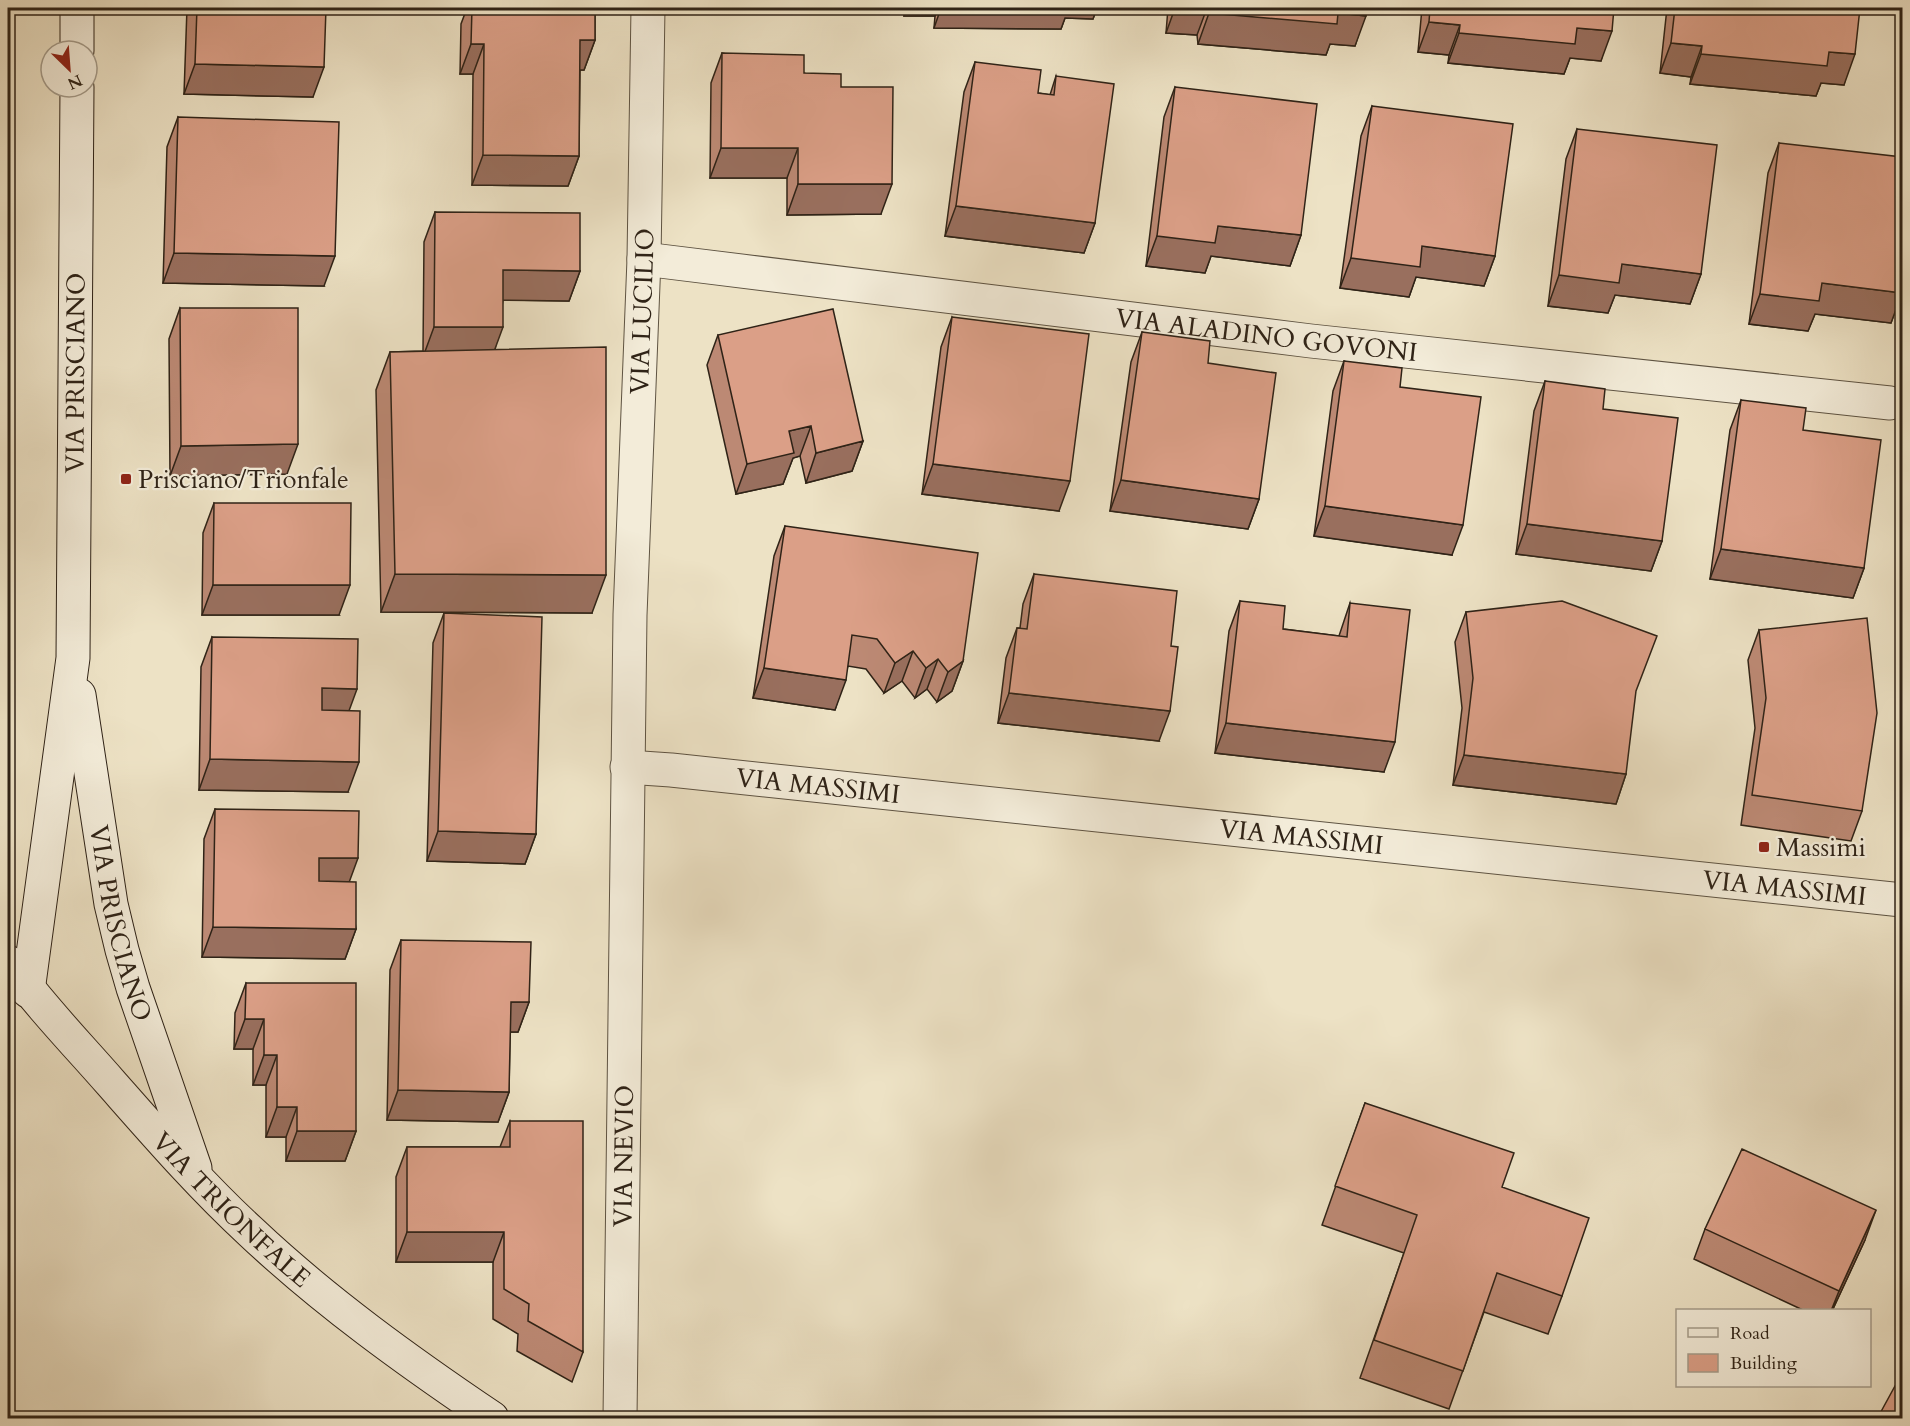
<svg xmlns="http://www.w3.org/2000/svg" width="1910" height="1426" font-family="Cardo,serif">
<rect width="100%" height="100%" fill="#ede2c5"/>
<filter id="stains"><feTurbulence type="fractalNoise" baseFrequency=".00333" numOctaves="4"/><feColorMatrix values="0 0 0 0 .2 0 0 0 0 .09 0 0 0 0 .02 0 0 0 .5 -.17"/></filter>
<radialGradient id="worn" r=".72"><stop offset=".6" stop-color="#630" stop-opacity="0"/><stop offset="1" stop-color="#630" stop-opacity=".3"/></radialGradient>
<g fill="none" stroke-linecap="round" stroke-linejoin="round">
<defs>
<g id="minor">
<path id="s1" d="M 644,259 L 1311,341 L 1890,403"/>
<path id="s2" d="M 627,767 L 671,770 L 1902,900"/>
<path id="s3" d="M 620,1418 L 630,615 L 644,259 L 648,8"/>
</g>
<g id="secondary">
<path d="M 77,51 L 77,8"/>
<path id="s4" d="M 79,695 L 111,904 L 122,950 L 133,988 L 195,1168"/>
<path id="s5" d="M 8,962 C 39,1005 76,1043 111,1083 C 156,1134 201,1186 251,1232 C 324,1301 409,1362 492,1418"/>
<path id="s6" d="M 28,991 L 73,658 L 77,87"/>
</g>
</defs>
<use href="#minor" stroke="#5e5342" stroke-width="35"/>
<use href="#secondary" stroke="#2f2317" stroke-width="35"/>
<use href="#minor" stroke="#f3ecd9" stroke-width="33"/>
<use href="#secondary" stroke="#f3ecd9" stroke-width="33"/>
</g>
<path fill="#bc8974" stroke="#2f2317" stroke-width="1.5" d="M 187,8 L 326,8 L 313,97 L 184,94 Z
M 467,8 L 595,8 L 595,40 L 584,70 L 580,70 L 579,156 L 568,186 L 472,185 L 473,74 L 460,74 L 461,24 Z
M 904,8 L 1097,8 L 1093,19 L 1065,18 L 1061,29 L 934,28 L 935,16 L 904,16 Z
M 1168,8 L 1367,8 L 1355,46 L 1330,44 L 1326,55 L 1198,44 L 1197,35 L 1166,33 Z
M 1422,8 L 1614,8 L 1601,61 L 1570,58 L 1564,74 L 1448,63 L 1449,55 L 1418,52 Z
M 1667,8 L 1860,8 L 1844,85 L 1821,83 L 1816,96 L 1690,84 L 1691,77 L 1660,73 Z
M 722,53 L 804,73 L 841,87 L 881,214 L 787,215 L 787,178 L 710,178 L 711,83 Z
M 975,62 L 1038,93 L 1050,95 L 1056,76 L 1095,223 L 1084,253 L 945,236 L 964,92 Z
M 1175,87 L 1301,235 L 1290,266 L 1211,256 L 1205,273 L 1146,266 L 1164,117 Z
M 1372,106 L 1495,256 L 1484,286 L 1416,277 L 1409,297 L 1340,288 L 1361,136 Z
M 178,117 L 324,286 L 163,283 L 167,147 Z
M 1577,129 L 1701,274 L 1690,304 L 1615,295 L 1608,313 L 1548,306 L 1566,159 Z
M 1779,143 L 1902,293 L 1891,323 L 1815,314 L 1808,331 L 1749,324 L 1768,173 Z
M 435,212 L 580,271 L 569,301 L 503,300 L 495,350 L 592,613 L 381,612 L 376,390 L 390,352 L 423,351 L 424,242 Z
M 180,308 L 287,474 L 170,476 L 169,339 Z
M 952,317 L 1059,511 L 922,494 L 941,347 Z
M 1142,332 L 1208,363 L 1259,499 L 1248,529 L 1110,511 L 1131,362 Z
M 718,335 L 863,441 L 852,471 L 806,483 L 800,456 L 793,458 L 783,484 L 736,494 L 707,365 Z
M 1344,361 L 1400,387 L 1452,555 L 1314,536 L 1333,391 Z
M 1545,381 L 1603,409 L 1662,541 L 1651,571 L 1516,554 L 1534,411 Z
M 1741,400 L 1864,568 L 1853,598 L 1710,579 L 1730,430 Z
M 214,503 L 339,615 L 202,615 L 203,533 Z
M 785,526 L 963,661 L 952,691 L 937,702 L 927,689 L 915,698 L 902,681 L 884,693 L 866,669 L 848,666 L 835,710 L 753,698 L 774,556 Z
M 1034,574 L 1159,741 L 998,723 L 1006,658 L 1017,628 L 1020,628 L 1023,604 Z
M 1240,601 L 1283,629 L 1339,636 L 1350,603 L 1384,772 L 1215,753 L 1229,631 Z
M 1466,612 L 1626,774 L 1616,804 L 1453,785 L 1462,708 L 1455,642 Z
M 444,613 L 536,834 L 525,864 L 427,861 L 433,643 Z
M 1759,630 L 1862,811 L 1851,841 L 1741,825 L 1755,728 L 1748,660 Z
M 212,637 L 348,792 L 199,790 L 201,667 Z
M 215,809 L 349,882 L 356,929 L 345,959 L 202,957 L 204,839 Z
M 401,940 L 529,1002 L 518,1032 L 510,1032 L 509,1092 L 498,1122 L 387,1120 L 390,970 Z
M 246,983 L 356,1131 L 345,1161 L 286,1161 L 286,1137 L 266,1137 L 266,1085 L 253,1085 L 253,1049 L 234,1049 L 235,1013 Z
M 1365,1103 L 1502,1187 L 1562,1296 L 1548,1334 L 1484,1312 L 1449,1409 L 1360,1378 L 1404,1253 L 1322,1225 Z
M 510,1121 L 583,1352 L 572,1382 L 517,1351 L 518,1334 L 493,1319 L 493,1262 L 396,1262 L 396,1177 L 407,1147 L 500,1147 Z
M 1902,1160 L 1902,1170 L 1899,1169 Z
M 1705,1229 L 1865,1240 L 1832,1311 L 1805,1311 L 1694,1259 Z"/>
<path fill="#996f5e" stroke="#2f2317" stroke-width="1.5" d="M 707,8 L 770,8 L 747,13 L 705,14 Z
M 907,8 L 938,8 L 935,16 L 904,16 Z
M 941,8 L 1097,8 L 1093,19 L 1065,18 L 1061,29 L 934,28 Z
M 1175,8 L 1207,8 L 1197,35 L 1166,33 Z
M 1209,13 L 1338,13 L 1366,16 L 1355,46 L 1330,44 L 1326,55 L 1198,44 Z
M 1429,22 L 1460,25 L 1449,55 L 1418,52 Z
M 1577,28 L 1612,31 L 1601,61 L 1570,58 L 1564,74 L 1448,63 L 1459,33 Z
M 580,40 L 595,40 L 584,70 L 569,70 Z
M 1671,43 L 1702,46 L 1691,77 L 1660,73 Z
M 471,44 L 484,44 L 473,74 L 460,74 Z
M 1829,52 L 1855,54 L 1844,85 L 1821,83 L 1816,96 L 1690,84 L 1701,54 Z
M 195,64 L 324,67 L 313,97 L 184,94 Z
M 721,148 L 798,148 L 787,178 L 710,178 Z
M 483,155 L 579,156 L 568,186 L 472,185 Z
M 798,184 L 892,184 L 881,214 L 787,215 Z
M 956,206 L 1095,223 L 1084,253 L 945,236 Z
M 1218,226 L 1301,235 L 1290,266 L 1211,256 L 1205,273 L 1146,266 L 1157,236 Z
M 1422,246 L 1495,256 L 1484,286 L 1416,277 L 1409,297 L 1340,288 L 1351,258 Z
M 174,253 L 335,256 L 324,286 L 163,283 Z
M 1622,264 L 1701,274 L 1690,304 L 1615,295 L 1608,313 L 1548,306 L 1559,275 Z
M 503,270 L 580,271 L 569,301 L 492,300 Z
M 1822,283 L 1902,293 L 1891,323 L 1815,314 L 1808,331 L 1749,324 L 1760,294 Z
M 434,327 L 503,327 L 492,357 L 423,357 Z
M 811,426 L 800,456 L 793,458 L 783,484 L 736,494 L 747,464 L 789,431 Z
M 863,441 L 852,471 L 806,483 L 816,453 Z
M 298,444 L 287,474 L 170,476 L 181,446 Z
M 933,464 L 1070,481 L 1059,511 L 922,494 Z
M 1121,480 L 1259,499 L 1248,529 L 1110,511 Z
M 1325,506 L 1463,525 L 1452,555 L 1314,536 Z
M 1527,524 L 1662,541 L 1651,571 L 1516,554 Z
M 1721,549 L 1864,568 L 1853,598 L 1710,579 Z
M 395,574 L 606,575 L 592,613 L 381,612 Z
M 213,585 L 350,585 L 339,615 L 202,615 Z
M 913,651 L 902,681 L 884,693 L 895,663 Z
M 938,659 L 927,689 L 915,698 L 926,668 Z
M 963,661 L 952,691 L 937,702 L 948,672 Z
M 764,668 L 846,680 L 835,710 L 753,698 Z
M 322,688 L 357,689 L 346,719 L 311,718 Z
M 1009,693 L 1170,711 L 1159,741 L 998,723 Z
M 1226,723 L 1395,742 L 1384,772 L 1215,753 Z
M 1464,755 L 1626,774 L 1616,804 L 1453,785 Z
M 210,759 L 359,762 L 348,792 L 199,790 Z
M 438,831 L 536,834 L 525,864 L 427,861 Z
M 319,858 L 358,858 L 347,888 L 308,888 Z
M 213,927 L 356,929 L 345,959 L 202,957 Z
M 511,1002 L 529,1002 L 518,1032 L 500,1032 Z
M 245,1019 L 264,1019 L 253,1049 L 234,1049 Z
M 264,1055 L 277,1055 L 266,1085 L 253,1085 Z
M 398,1090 L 509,1092 L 498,1122 L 387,1120 Z
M 277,1107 L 297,1107 L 286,1137 L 266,1137 Z
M 297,1131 L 356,1131 L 345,1161 L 286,1161 Z
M 1876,1210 L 1865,1240 L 1832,1311 L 1831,1311 L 1839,1291 Z
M 407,1232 L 504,1232 L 493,1262 L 396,1262 Z"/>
<path fill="#db9f87" stroke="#2f2317" stroke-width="1.5" d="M 197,8 L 326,8 L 324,67 L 195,64 Z
M 472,8 L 595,8 L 595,40 L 580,40 L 579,156 L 483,155 L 484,44 L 471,44 Z
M 1208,8 L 1367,8 L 1366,16 L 1338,13 L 1337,24 L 1209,13 Z
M 1430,8 L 1614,8 L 1612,31 L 1577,28 L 1575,44 L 1459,33 L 1460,25 L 1429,22 Z
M 1675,8 L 1860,8 L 1855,54 L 1829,52 L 1827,66 L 1701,54 L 1702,46 L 1671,43 Z
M 722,53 L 804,55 L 804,73 L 841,74 L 841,87 L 893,87 L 892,184 L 798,184 L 798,148 L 721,148 Z
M 975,62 L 1041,70 L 1038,93 L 1054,95 L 1056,76 L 1114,84 L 1095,223 L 956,206 Z
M 1175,87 L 1317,104 L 1301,235 L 1218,226 L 1215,243 L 1157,236 Z
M 1372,106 L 1513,124 L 1495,256 L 1422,246 L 1420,267 L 1351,258 Z
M 178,117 L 339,122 L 335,256 L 174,253 Z
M 1577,129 L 1717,145 L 1701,274 L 1622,264 L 1619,283 L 1559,275 Z
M 1779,143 L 1902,157 L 1902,293 L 1822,283 L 1819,301 L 1760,294 Z
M 435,212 L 580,213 L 580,271 L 503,270 L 503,327 L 434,327 Z
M 180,308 L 298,308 L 298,444 L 181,446 Z
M 833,309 L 863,441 L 816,453 L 811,426 L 789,431 L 794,453 L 747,464 L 718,335 Z
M 952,317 L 1089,334 L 1070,481 L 933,464 Z
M 1142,332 L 1210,341 L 1208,363 L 1276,373 L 1259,499 L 1121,480 Z
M 606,347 L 606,575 L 395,574 L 390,352 Z
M 1344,361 L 1402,368 L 1400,387 L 1481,397 L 1463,525 L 1325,506 Z
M 1545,381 L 1605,389 L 1603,409 L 1678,418 L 1662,541 L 1527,524 Z
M 1741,400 L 1806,408 L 1803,430 L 1881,440 L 1864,568 L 1721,549 Z
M 214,503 L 351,503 L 350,585 L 213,585 Z
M 785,526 L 978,553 L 963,661 L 948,672 L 938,659 L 926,668 L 913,651 L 895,663 L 877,639 L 852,635 L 846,680 L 764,668 Z
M 1034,574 L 1177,591 L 1171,646 L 1178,647 L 1170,711 L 1009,693 L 1017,628 L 1027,629 Z
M 1240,601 L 1285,606 L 1283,629 L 1347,637 L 1350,603 L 1410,610 L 1395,742 L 1226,723 Z
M 1562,601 L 1657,636 L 1636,691 L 1626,774 L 1464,755 L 1473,678 L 1466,612 Z
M 444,613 L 542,617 L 536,834 L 438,831 Z
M 1867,618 L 1877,713 L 1862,811 L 1752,795 L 1766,698 L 1759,630 Z
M 212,637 L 358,639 L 357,689 L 322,688 L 322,710 L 360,711 L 359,762 L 210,759 Z
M 215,809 L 359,811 L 358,858 L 319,858 L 319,881 L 356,882 L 356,929 L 213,927 Z
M 401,940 L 531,942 L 529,1002 L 511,1002 L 509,1092 L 398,1090 Z
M 246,983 L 356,983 L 356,1131 L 297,1131 L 297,1107 L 277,1107 L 277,1055 L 264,1055 L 264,1019 L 245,1019 Z
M 1365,1103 L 1514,1153 L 1502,1187 L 1589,1218 L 1562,1296 L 1497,1273 L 1463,1371 L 1374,1340 L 1417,1215 L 1335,1186 Z
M 510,1121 L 583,1121 L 583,1352 L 528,1321 L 529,1304 L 504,1289 L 504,1232 L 407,1232 L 407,1147 L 510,1147 Z
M 1742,1149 L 1876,1210 L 1839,1291 L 1705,1229 Z
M 1895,1386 L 1902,1390 L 1902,1419 L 1877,1419 Z"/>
<g fill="#8f2418" stroke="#f3ecd9" stroke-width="2">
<rect x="120" y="473" width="12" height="12" rx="3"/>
<rect x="1758" y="841" width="12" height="12" rx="3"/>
</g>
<g text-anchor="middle" stroke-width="4.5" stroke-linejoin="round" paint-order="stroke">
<g font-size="26" fill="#2f2317" stroke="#f3ecd9">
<text dy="9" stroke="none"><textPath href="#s3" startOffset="1107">VIA LUCILIO</textPath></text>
<text dy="9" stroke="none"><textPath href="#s1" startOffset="627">VIA ALADINO GOVONI</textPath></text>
<text dy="9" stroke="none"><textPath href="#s6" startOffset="621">VIA PRISCIANO</textPath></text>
<text dy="9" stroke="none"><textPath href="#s2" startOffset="192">VIA MASSIMI</textPath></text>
<text dy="9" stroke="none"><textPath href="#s2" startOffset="678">VIA MASSIMI</textPath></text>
<text dy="9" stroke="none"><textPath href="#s2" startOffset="1164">VIA MASSIMI</textPath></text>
<text dy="9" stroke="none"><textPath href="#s4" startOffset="232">VIA PRISCIANO</textPath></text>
<text dy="9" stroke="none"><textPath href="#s3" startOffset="262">VIA NEVIO</textPath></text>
<text dy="9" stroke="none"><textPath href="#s5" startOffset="334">VIA TRIONFALE</textPath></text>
</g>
<g font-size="26" fill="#2f2317" stroke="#f3ecd9" text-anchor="start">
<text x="138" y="488">Prisciano/Trionfale</text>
<text x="1776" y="856">Massimi</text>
</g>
</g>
<rect width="1910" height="1426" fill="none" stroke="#ede2c5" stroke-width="30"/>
<rect x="9" y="9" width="1892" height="1408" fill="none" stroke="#2f2317" stroke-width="3"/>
<rect x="15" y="15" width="1880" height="1396" fill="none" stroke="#2f2317" stroke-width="1.5"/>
<rect x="1676" y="1309" width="195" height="78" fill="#f3ecd9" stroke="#a59c8b" stroke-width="1.5"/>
<rect x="1688" y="1328" width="30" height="9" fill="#f3ecd9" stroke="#a59c8b" stroke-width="1.5"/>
<text x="1730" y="1339" font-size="18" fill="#2f2317">Road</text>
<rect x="1688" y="1354" width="30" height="18" fill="#db9f87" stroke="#a59c8b" stroke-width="1.5"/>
<text x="1730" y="1369" font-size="18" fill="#2f2317">Building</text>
<g transform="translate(69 69) rotate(155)"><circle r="28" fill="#f3ecd9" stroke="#a59c8b" stroke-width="1.5"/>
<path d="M0-4.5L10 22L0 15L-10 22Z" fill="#8f2418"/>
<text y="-9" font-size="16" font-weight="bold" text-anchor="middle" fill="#2f2317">N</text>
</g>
<rect width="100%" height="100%" filter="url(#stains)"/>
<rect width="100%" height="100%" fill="url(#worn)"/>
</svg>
